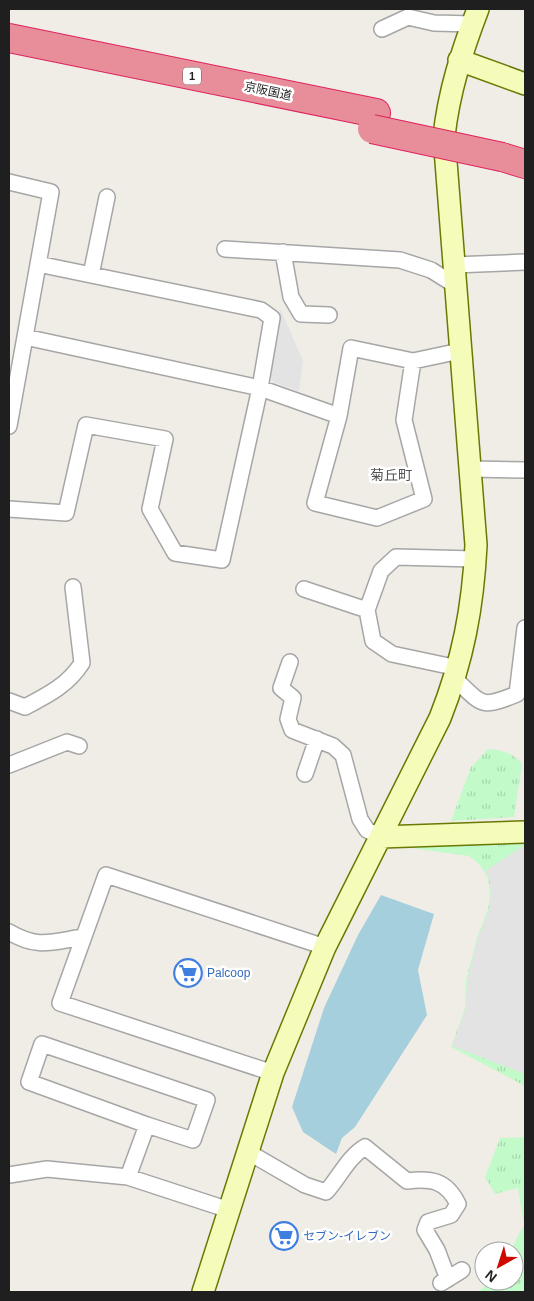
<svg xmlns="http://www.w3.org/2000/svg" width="534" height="1301" font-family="Arial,'Noto Sans JP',sans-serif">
<defs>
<pattern id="park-tufts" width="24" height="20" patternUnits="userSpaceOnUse" patternTransform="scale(1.25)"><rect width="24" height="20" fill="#c3fac9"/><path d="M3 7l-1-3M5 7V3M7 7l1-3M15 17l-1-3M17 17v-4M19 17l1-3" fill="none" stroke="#a7d6ac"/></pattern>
</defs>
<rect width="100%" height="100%" fill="#f0ede6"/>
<path fill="url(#park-tufts)" d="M 488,749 C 501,750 514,753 522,764 L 514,817 L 451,821 L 471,767 Z
M 525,839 L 525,1086 L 451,1047 L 465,1008 L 466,980 L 477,938 L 488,909 L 490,893 L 488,878 L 480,865 L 469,856 L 396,846 Z
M 525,1137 L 525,1292 L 478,1292 L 491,1281 L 514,1281 L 514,1251 L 510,1251 L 524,1225 L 518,1188 L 495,1194 L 485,1177 L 500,1138 Z"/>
<path fill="#e3e3e3" d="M 280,308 L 303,361 L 299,391 L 273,382 L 269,375 Z
M 525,845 L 525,1074 L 452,1046 L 466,1008 L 467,981 L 478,938 L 489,910 L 491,893 L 489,877 L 485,871 Z"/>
<path fill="#a6cfde" d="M 381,895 L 434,914 L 418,970 L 427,1015 L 355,1127 L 342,1138 L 336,1154 L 303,1132 L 292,1107 L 324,1008 L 358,935 Z"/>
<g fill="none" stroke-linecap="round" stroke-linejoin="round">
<defs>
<path id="street" d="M 382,29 L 408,17 L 434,23 L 473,24
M 9,182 L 51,192 L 9,426
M 225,249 L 400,260 L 431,270 L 455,285
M 283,252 L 291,297 L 301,314 L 329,315
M 454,265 L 525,262
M 91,275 L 107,197
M 25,337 L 260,388 L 339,416
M 413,361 L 404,420 L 424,499 L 377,518 L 315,503 L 339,416 L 351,348 L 413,361 L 460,351
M 470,469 L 525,470
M 9,509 L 66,513 L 86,425 L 165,439 L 150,509 L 175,553 L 222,560 L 260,388 L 272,318 L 261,310 L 38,264
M 304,589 L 367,610 L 381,571 L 396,557 L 475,559
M 367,610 L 373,641 L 392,654 L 458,668
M 290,662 L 281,688 L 293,698 L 288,719 L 292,730 L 333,746 L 343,755 L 360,819 L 367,830 L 381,837
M 455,679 C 483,705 480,709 517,694 L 525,628
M 9,701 L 25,707 C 48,695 68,685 82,663 L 73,587
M 9,765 L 67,742 L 79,746
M 305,774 L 317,739
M 9,932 C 38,949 51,942 83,937
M 273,1073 L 60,1003 L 106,875 L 325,947
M 248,1152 L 305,1185 L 326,1192 C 339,1178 348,1157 365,1147 L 407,1181 C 431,1178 446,1180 458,1204 L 451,1215 L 428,1222 L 425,1230 L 437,1250 L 448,1279
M 9,1175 L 47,1169 L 128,1177 L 229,1210
M 128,1177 L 147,1125 L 193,1140 L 207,1100 L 42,1044 L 29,1082 L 147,1125
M 441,1283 L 462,1270"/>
<path id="secondary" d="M 459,60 L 525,84
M 381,837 L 525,832
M 203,1292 L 273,1073 L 325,947 L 440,718 C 463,660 473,607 476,545 L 444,136 C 449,91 462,51 478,9"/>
<path id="highway" d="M 9,38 L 376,113
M 502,157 L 525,164"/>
</defs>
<use href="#street" stroke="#a6a6a6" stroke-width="18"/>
<use href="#secondary" stroke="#687a03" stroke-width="24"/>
<use href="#highway" stroke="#de235c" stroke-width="30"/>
<use href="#street" stroke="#fff" stroke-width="15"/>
<use href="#secondary" stroke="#f5fbb9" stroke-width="21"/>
<use href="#highway" stroke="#e88d9a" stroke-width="28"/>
<defs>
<path id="highway-bridge" d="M 372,129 L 502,157"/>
</defs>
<use href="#highway-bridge" stroke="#de235c" stroke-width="30" stroke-linecap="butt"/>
<use href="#highway-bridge" stroke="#e88d9a" stroke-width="28"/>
</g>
<defs>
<symbol id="supermarket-ring" viewBox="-11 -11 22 22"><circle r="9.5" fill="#fff" stroke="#3f7fe0" stroke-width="1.5"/><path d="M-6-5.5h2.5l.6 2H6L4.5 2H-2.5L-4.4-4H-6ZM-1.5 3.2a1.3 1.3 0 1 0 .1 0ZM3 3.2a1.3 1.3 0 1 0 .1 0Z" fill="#3f7fe0"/></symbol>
</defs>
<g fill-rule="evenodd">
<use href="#supermarket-ring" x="172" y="957" width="32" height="32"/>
<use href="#supermarket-ring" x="268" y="1220" width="32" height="32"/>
</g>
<g text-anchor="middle" stroke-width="5" stroke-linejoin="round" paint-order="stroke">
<rect fill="#fff" stroke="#626262" stroke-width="1" x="183" y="67.5" width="18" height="17" rx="4"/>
<g font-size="11" font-weight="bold" fill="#1f1f1f">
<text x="192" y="80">1</text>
</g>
<g font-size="12" fill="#1f1f1f" stroke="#fff">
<text transform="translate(268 91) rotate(12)" y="4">京阪国道</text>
</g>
<g font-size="12" fill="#366cbe" stroke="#fff" text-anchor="start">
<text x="207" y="977">Palcoop</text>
<text x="303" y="1240">セブン-イレブン</text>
</g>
<g font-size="14" fill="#525252" stroke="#fff">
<text x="391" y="480">菊丘町</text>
</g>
</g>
<rect width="534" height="1301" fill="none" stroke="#1f1f1f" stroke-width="20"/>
<g transform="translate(499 1266) rotate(219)"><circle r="24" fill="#ffffff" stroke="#a5a5a5"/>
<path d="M0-4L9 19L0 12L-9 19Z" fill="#cf0800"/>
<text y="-8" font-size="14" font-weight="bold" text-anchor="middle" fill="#1f1f1f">N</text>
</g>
</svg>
